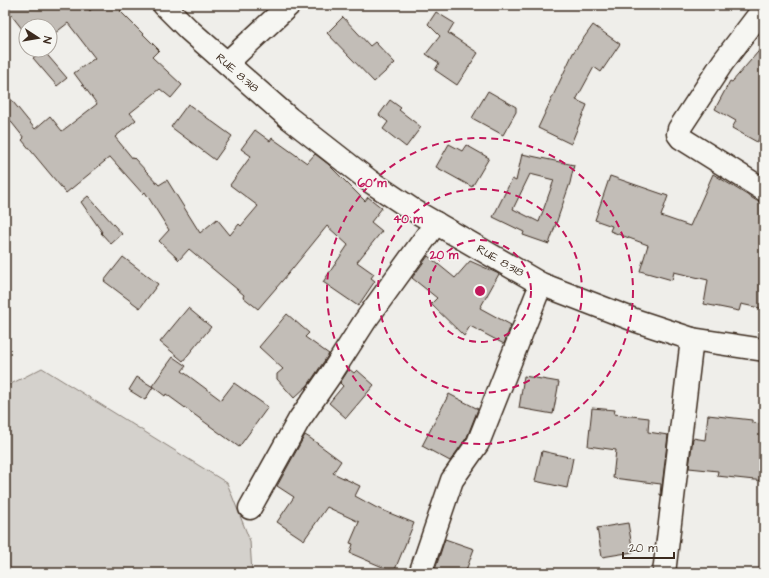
<svg xmlns="http://www.w3.org/2000/svg" width="769" height="578" font-family="'Architects Daughter',sans-serif">
<rect width="100%" height="100%" fill="#efeeea"/>
<filter id="ink" filterUnits="userSpaceOnUse"><feTurbulence type="fractalNoise" baseFrequency=".025" numOctaves="2"/><feDisplacementMap in="SourceGraphic" scale="8" xChannelSelector="R" yChannelSelector="G"/><feConvolveMatrix kernelMatrix="1 2 1 2 8 2 1 2 1" color-interpolation-filters="sRGB"/></filter>
<g filter="url(#ink)">
<path fill="#d4d1cc" stroke="#887e75" d="M 42,368 L 227,483 L 250,541 L 252,573 L 5,573 L 5,387 Z"/>
<path fill="#c2bdb7" stroke="#3b2a1e" fill-rule="evenodd" d="M 5,5 L 84,5 L 90,11 L 96,5 L 126,5 L 120,11 L 159,50 L 152,57 L 182,85 L 171,98 L 160,89 L 130,113 L 136,120 L 115,137 L 133,159 L 134,158 L 159,185 L 167,180 L 200,233 L 217,219 L 230,235 L 239,224 L 241,226 L 258,206 L 230,185 L 251,156 L 241,149 L 255,130 L 270,141 L 272,138 L 307,163 L 315,154 L 328,164 L 365,201 L 368,197 L 382,208 L 371,222 L 382,231 L 357,262 L 374,274 L 371,278 L 375,281 L 358,306 L 323,282 L 348,245 L 327,226 L 288,274 L 258,309 L 243,297 L 244,295 L 189,249 L 179,260 L 159,241 L 169,230 L 145,192 L 143,194 L 110,157 L 66,193 L 22,140 L 24,138 L 5,114 L 5,92 L 35,129 L 50,116 L 62,131 L 97,104 L 74,73 L 95,58 L 68,23 L 50,37 L 50,26 L 26,26 L 26,34 L 5,7 Z
M 436,12 L 454,23 L 448,33 L 478,53 L 457,85 L 435,70 L 439,63 L 426,54 L 440,36 L 428,24 Z
M 343,17 L 370,46 L 375,42 L 395,63 L 374,82 L 327,33 Z
M 593,25 L 620,44 L 601,72 L 594,67 L 576,100 L 587,105 L 571,144 L 538,128 L 573,53 Z
M 764,45 L 764,130 L 757,142 L 732,128 L 736,121 L 715,109 L 730,81 L 732,82 Z
M 43,50 L 67,78 L 57,86 L 33,58 Z
M 488,91 L 516,107 L 516,112 L 503,135 L 472,118 Z
M 390,100 L 401,108 L 399,110 L 421,127 L 406,147 L 383,129 L 388,122 L 379,115 Z
M 188,104 L 232,136 L 215,160 L 171,127 Z
M 449,144 L 462,151 L 466,145 L 489,158 L 472,187 L 436,167 Z
M 522,154 L 574,165 L 570,183 L 549,244 L 523,235 L 524,232 L 493,217 L 512,179 L 516,181 ZM 530,174 L 554,180 L 539,222 L 513,209 Z
M 713,174 L 757,201 L 764,202 L 764,309 L 741,304 L 739,311 L 704,304 L 708,280 L 674,272 L 672,280 L 640,271 L 648,245 L 610,231 L 612,226 L 595,220 L 610,176 L 668,196 L 661,216 L 690,226 Z
M 88,196 L 122,234 L 111,244 L 101,233 L 102,232 L 81,202 Z
M 428,256 L 455,278 L 470,261 L 499,274 L 480,308 L 511,325 L 504,344 L 470,326 L 464,336 L 431,304 L 437,298 L 412,278 Z
M 123,257 L 158,284 L 140,308 L 104,281 Z
M 188,308 L 211,327 L 183,361 L 160,342 Z
M 287,314 L 309,333 L 305,337 L 329,354 L 308,385 L 294,398 L 277,379 L 277,374 L 283,369 L 259,347 Z
M 173,357 L 186,366 L 182,371 L 221,400 L 234,383 L 268,407 L 239,447 L 166,394 L 165,396 L 152,386 Z
M 349,369 L 354,373 L 357,370 L 374,385 L 346,418 L 329,403 L 343,386 L 340,383 Z
M 524,376 L 559,382 L 553,414 L 519,408 Z
M 137,377 L 153,387 L 145,400 L 129,390 Z
M 449,394 L 478,409 L 467,437 L 450,461 L 422,446 Z
M 592,408 L 615,410 L 614,414 L 649,418 L 648,432 L 668,435 L 661,495 L 660,495 L 661,484 L 613,478 L 616,450 L 588,446 Z
M 708,415 L 752,420 L 752,423 L 764,424 L 764,481 L 717,476 L 718,471 L 689,468 L 693,438 L 705,440 Z
M 305,435 L 310,438 L 341,461 L 333,473 L 360,486 L 355,496 L 377,508 L 414,523 L 394,572 L 350,553 L 353,544 L 350,543 L 359,522 L 327,507 L 304,540 L 277,522 L 294,497 L 277,486 Z
M 542,451 L 573,458 L 567,488 L 535,481 Z
M 628,523 L 633,552 L 602,557 L 597,528 Z
M 445,539 L 474,549 L 465,573 L 434,573 Z"/>
<g fill="none" stroke-linecap="round" stroke-linejoin="round">
<defs>
<path id="minor" d="M 764,8 L 723,62 L 679,129 L 678,134 L 681,138 L 764,190
M 227,63 L 289,5
M 250,508 L 299,420 L 331,374 L 365,321 L 436,223
M 421,571 L 452,480 L 478,443 L 541,284
M 664,573 L 692,339"/>
<g id="major">
<path id="s1" d="M 164,5 L 188,29 L 289,118 L 371,182 L 413,210 L 541,284 L 637,321 L 692,339 L 764,350"/>
</g>
</defs>
<use href="#minor" stroke="#3b2a1e" stroke-width="25"/>
<use href="#major" stroke="#3b2a1e" stroke-width="25"/>
<use href="#minor" stroke="#f6f6f2" stroke-width="22"/>
<use href="#major" stroke="#f6f6f2" stroke-width="22"/>
</g>
</g>
<g fill="none" stroke="#c2185b" stroke-width="2" stroke-dasharray="7 5">
<circle cx="480" cy="291" r="51"/>
<circle cx="480" cy="291" r="102"/>
<circle cx="480" cy="291" r="153"/>
</g>
<g text-anchor="middle" stroke-width="3" stroke-linejoin="round" paint-order="stroke">
<g font-size="12" fill="#3b2a1e" stroke="#f6f6f2">
<text dy="4" stroke="none"><textPath href="#s1" startOffset="100">RUE 8.318</textPath></text>
<text dy="4" stroke="none"><textPath href="#s1" startOffset="424">RUE 8.318</textPath></text>
</g>
</g>
<circle cx="480" cy="291" r="6" fill="#c2185b" stroke="#f6f6f2" stroke-width="2"/>
<g font-size="12" text-anchor="middle" font-weight="bold" fill="#c2185b" stroke="#f6f6f2" stroke-width="3" stroke-linejoin="round" paint-order="stroke">
<text x="372" y="187">60 m</text>
<text x="408" y="223">40 m</text>
<text x="444" y="259">20 m</text>
</g>
<rect width="769" height="578" fill="none" stroke="#f6f6f2" stroke-width="20"/>
<rect x="10" y="10" width="749" height="558" fill="none" stroke="#3b2a1e" stroke-width="1.5" filter="url(#ink)"/>
<g transform="translate(38 38) rotate(102)"><circle r="19" fill="#f6f6f2" stroke="#aba49d"/>
<path d="M0-3L7 15L0 10L-7 15Z" fill="#3b2a1e"/>
<text y="-6" font-size="11" font-weight="bold" text-anchor="middle" fill="#3b2a1e">N</text>
</g>
<path d="M623 552v6h51v-6" fill="none" stroke="#3b2a1e" stroke-width="2"/>
<text x="629" y="552" font-size="12" fill="#3b2a1e" stroke="#f6f6f2" stroke-width="3" paint-order="stroke">20 m</text>
</svg>
